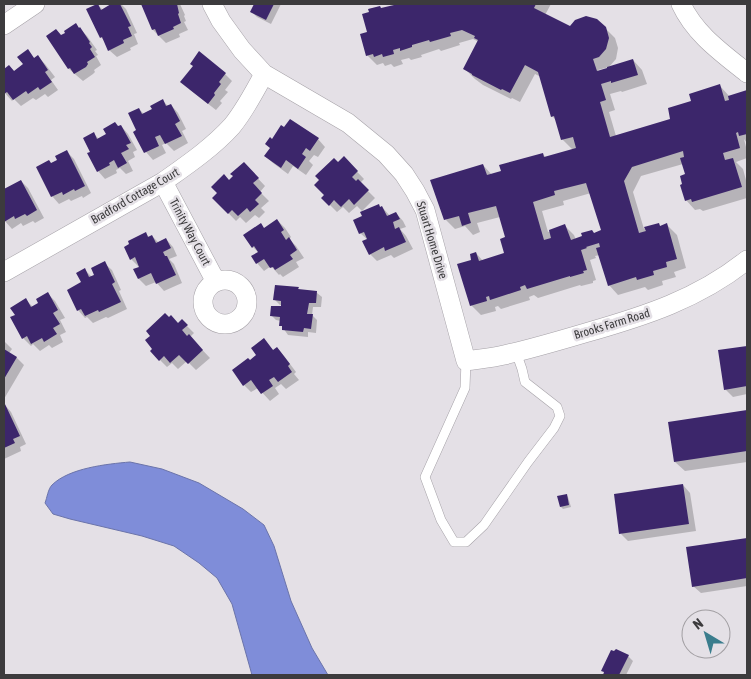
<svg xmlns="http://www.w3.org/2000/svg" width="751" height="679" font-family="'Asap Condensed',sans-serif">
<rect width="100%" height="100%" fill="#e4e0e6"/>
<path fill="#7f8dd9" stroke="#6b74aa" d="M 130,462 L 162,469 L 199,483 L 243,509 L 264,525 L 274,546 L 291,601 L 312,648 L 328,675 L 252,675 L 232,604 L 217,578 L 199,563 L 174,546 L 142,536 L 70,519 L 53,514 L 45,503 C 47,498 48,489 52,485 C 69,468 107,464 130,462 Z"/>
<path fill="#0003" fill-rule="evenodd" d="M 114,4 L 121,4 L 126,9 L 137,33 L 134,34 L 138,44 L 130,48 L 131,50 L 117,57 L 109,50 L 105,42 L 101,37 L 98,5 L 103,10 L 107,7 Z
M 142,4 L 180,4 L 185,15 L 184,16 L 186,21 L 184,22 L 188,30 L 179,34 L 180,37 L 166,43 L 153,30 Z
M 256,4 L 281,4 L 271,24 L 257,17 L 252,12 Z
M 395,4 L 551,4 L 545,15 L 570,28 L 605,28 L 615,38 L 618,48 L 616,59 L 609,67 L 598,70 L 598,72 L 633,60 L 642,70 L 647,84 L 622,92 L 621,91 L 610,94 L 615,110 L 609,112 L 616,136 L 671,120 L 693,102 L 720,86 L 730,97 L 747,92 L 747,143 L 744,139 L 747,151 L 747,158 L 736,162 L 743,169 L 747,184 L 747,198 L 703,211 L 700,209 L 695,210 L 686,200 L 687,175 L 683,164 L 641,176 L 633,192 L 644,229 L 658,224 L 661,227 L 667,225 L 677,235 L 686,268 L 674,272 L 676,277 L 662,281 L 663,285 L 648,290 L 645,287 L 618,295 L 609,285 L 600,255 L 595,256 L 596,258 L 590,260 L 596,280 L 593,281 L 593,283 L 581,286 L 580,285 L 538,298 L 534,295 L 529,297 L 530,300 L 501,309 L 498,306 L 495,307 L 496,311 L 481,315 L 471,305 L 473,260 L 476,253 L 483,261 L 506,254 L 507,238 L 500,217 L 477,223 L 480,232 L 473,235 L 465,226 L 455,229 L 446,220 L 483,165 L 492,175 L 502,172 L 543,154 L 546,158 L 573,150 L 562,139 L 557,121 L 552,116 L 541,77 L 535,74 L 520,102 L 512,98 L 511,99 L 483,85 L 475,79 L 465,69 L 479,42 L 473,39 L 459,43 L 460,45 L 441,51 L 439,49 L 421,55 L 422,57 L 411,60 L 409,58 L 401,60 L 403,64 L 394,67 L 391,64 L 385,66 L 383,63 L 377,65 L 367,55 L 369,32 L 382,9 L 395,6 ZM 591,193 L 603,231 L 576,240 L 574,235 L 564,225 L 548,232 L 542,211 L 564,205 L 563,201 Z
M 76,25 L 87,36 L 97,50 L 95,51 L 98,55 L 96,56 L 101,65 L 94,70 L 95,72 L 93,74 L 83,81 L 69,69 L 48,37 L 62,36 Z
M 28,51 L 35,59 L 38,57 L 45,64 L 55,77 L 51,80 L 58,90 L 48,97 L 45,94 L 36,100 L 33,98 L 21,106 L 14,99 L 12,101 L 4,92 L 4,70 L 9,66 L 15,72 L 24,65 Z
M 225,74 L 232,81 L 225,90 L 228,92 L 220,101 L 222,103 L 216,110 L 189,89 Z
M 163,101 L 168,106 L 171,105 L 178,113 L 186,129 L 182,131 L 188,143 L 174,151 L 166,143 L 162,145 L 166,153 L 153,160 L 146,152 L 135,132 L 138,131 L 139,109 L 144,114 L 153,109 Z
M 121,126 L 128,134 L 137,150 L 133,152 L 135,157 L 128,161 L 133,171 L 126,174 L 120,168 L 116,170 L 117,173 L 105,179 L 98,171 L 92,152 L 94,134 L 99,139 Z
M 318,139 L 325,147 L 318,157 L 314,155 L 309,161 L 313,165 L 306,175 L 293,166 L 288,174 L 273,163 L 265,156 Z
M 67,152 L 74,159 L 91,193 L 83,198 L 82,196 L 71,201 L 69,199 L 59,204 L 52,196 L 51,164 L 59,161 Z
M 344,158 L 364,179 L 360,183 L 375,198 L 362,211 L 357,206 L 349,213 L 343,207 L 337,212 L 323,198 L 326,195 L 338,163 Z
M 251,171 L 265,186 L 260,192 L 269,201 L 261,208 L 265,212 L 259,218 L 255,215 L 246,223 L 240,217 L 236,221 L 214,198 L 229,182 Z
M 21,181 L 28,188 L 44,218 L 35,223 L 33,221 L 23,226 L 21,223 L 12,229 L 4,220 L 4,189 Z
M 378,205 L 381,208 L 382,207 L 390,216 L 396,213 L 403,221 L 406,227 L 400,229 L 406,236 L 413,249 L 394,258 L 391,255 L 377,261 L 370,254 L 368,240 L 360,233 L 363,217 Z
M 277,220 L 285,228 L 291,237 L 289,239 L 296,246 L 304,258 L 296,262 L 299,267 L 283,277 L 280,274 L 279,275 L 271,266 L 264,271 L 257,263 L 259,253 L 253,247 L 264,229 Z
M 146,234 L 149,237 L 152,236 L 159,243 L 166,239 L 173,247 L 177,256 L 169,259 L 174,264 L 182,283 L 164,291 L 156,282 L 146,286 L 139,279 L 135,270 L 140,268 L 131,259 Z
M 104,263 L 112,270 L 121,290 L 119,291 L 127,309 L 108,318 L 106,317 L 93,323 L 87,317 L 85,318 L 78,310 L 82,283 L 85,270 L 92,277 Z
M 298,288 L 301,291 L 317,293 L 322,297 L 321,307 L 313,307 L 312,315 L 317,320 L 316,333 L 308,332 L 308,337 L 288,335 L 281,325 L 281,321 L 276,320 L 271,315 L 282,308 L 282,305 L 280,305 L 275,300 Z
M 48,294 L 55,301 L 65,318 L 60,320 L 66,332 L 60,335 L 63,342 L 52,348 L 49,345 L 40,351 L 33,344 L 31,346 L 23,338 L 16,315 L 26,300 L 33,307 L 40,303 Z
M 182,321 L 194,333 L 190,337 L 210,358 L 196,370 L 187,361 L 178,369 L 172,363 L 167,367 L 160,360 L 178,324 Z
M 264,340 L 274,351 L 277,348 L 284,356 L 296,372 L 294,374 L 299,380 L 286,389 L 281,384 L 275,388 L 279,394 L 270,401 L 258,388 L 251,392 L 244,385 L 250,361 L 258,355 Z
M 4,341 L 12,349 L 9,353 L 17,358 L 24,365 L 4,399 Z
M 747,347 L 747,394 L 733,397 L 725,389 L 720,351 Z
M 4,404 L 11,412 L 26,444 L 20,447 L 21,451 L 4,459 Z
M 747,412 L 747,462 L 685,471 L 675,462 L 670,423 Z
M 683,485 L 690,493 L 696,531 L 628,541 L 621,534 Z
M 566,495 L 568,497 L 571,507 L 563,509 L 561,507 L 559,497 Z
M 747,539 L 747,586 L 701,593 L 693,586 L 688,548 Z
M 628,656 L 633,661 L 626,675 L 604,675 L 605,673 Z"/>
<path fill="#3c266b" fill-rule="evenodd" d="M 97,4 L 98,4 L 101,10 L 111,4 L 120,4 L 131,26 L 128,27 L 132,36 L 123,40 L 124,43 L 108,51 L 102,37 L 100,38 L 86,9 Z
M 141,4 L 177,4 L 179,13 L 178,14 L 181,23 L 173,27 L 174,29 L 158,36 L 155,29 L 152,30 Z
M 254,4 L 274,4 L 266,20 L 250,12 Z
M 393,4 L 536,4 L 534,8 L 570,26 L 575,20 L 586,16 L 597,19 L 606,27 L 609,38 L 606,49 L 599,57 L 593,59 L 597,71 L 607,68 L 607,67 L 633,59 L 638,75 L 611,83 L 611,81 L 601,84 L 606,100 L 600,102 L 610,137 L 670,119 L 668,108 L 691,101 L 689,94 L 720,84 L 725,101 L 729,100 L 728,96 L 747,90 L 747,134 L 739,136 L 738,132 L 736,133 L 740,148 L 723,153 L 725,160 L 733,158 L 742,187 L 692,202 L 691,199 L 685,201 L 680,185 L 682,184 L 680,176 L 685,174 L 680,158 L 684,157 L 683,151 L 632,167 L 624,181 L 639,233 L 646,231 L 644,227 L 659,223 L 660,226 L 667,223 L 677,259 L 666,262 L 667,267 L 653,271 L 654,275 L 637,280 L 636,277 L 608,286 L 596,248 L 600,247 L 599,243 L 586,247 L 587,248 L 581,250 L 587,270 L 583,271 L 584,273 L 570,277 L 570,276 L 527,289 L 525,285 L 520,287 L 521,290 L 490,300 L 489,296 L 486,297 L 487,301 L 470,306 L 457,264 L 471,260 L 470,254 L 476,252 L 479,261 L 504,253 L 500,239 L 505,237 L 496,206 L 468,213 L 471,223 L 462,226 L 459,216 L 444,220 L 430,180 L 483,164 L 487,175 L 501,171 L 499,165 L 543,153 L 544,157 L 576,148 L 573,137 L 561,140 L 554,116 L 551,117 L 538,72 L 525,65 L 510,93 L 502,89 L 501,90 L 472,75 L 472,74 L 463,69 L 478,40 L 474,38 L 475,36 L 462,30 L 450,33 L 451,36 L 430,42 L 429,40 L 412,45 L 412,47 L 400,51 L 400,48 L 393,50 L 394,54 L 383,57 L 382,54 L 374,57 L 373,54 L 366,56 L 360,34 L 367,32 L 362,14 L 369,12 L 368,9 L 380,6 L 381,8 L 394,5 ZM 586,183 L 601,230 L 594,233 L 592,230 L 581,233 L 582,236 L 571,240 L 565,224 L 549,230 L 551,238 L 544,240 L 533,202 L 555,195 L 554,191 Z
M 76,23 L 79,28 L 80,27 L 90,42 L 89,43 L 92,47 L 90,49 L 95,57 L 87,62 L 88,64 L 86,67 L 74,74 L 70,68 L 68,69 L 46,36 L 56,29 L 61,35 L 65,33 L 64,31 Z
M 28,49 L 34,58 L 38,55 L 48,70 L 45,72 L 52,82 L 40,90 L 38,87 L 28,94 L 26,91 L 13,100 L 7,92 L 4,94 L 4,69 L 9,65 L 14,71 L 23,64 L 17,57 Z
M 199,51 L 226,73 L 219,82 L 221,84 L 214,93 L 215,95 L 208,104 L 180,82 L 193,66 L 190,64 Z
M 163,99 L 166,106 L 171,104 L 180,121 L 175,124 L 182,136 L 165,144 L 160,135 L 155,137 L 159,146 L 144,153 L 133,132 L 136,130 L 128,113 L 139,108 L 142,114 L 152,109 L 150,106 Z
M 290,119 L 319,138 L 310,151 L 306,148 L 302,154 L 306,157 L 298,169 L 286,160 L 281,168 L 264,156 L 270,148 L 265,144 L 270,137 L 272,139 L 281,125 L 284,127 Z
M 115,122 L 118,126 L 121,125 L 131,143 L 126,145 L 129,149 L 121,153 L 127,163 L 118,168 L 114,160 L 109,163 L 110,165 L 97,172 L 87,153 L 90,152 L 83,138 L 94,132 L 97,139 L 106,134 L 103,129 Z
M 67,150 L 85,186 L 75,191 L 74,189 L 63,195 L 62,192 L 51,197 L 36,167 L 49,160 L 51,163 L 57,160 L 55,156 Z
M 344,156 L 358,171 L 352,177 L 356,181 L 358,179 L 369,190 L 354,205 L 349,199 L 341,207 L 334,200 L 329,206 L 321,198 L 324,195 L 314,185 L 319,180 L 315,176 L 334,158 L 338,162 Z
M 244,162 L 259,178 L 253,183 L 262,193 L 255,200 L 259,204 L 250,212 L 247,208 L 238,216 L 232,210 L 228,214 L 212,198 L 217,193 L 211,187 L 224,174 L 229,180 L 233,176 L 230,174 Z
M 21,180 L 37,210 L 27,216 L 25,214 L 15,219 L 14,216 L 4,222 L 4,189 Z
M 379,204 L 380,207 L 382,206 L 387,216 L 396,212 L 400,219 L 393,222 L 395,229 L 399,227 L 406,242 L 385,251 L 384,247 L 369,255 L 362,241 L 367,239 L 364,232 L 359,234 L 353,220 L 362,216 L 360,212 Z
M 277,219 L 284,230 L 281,232 L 286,240 L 289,237 L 297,250 L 290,255 L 293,259 L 275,270 L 273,267 L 270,268 L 264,259 L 256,264 L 251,256 L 258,252 L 254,246 L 252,248 L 243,235 L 261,223 L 264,228 Z
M 146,232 L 148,237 L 152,235 L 156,243 L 166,238 L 171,248 L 163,252 L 165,256 L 167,256 L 176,275 L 156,284 L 151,273 L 138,279 L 133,269 L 139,267 L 135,257 L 130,260 L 124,247 L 129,244 L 128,241 Z
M 105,261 L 115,282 L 112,284 L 121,302 L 99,312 L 98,310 L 85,316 L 81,309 L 77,311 L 67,290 L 81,282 L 76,273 L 85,268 L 89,277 L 94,275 L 91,268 Z
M 275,285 L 299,287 L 298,289 L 317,291 L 316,303 L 309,303 L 307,314 L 313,314 L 311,329 L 304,328 L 303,332 L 282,330 L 282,326 L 279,326 L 280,317 L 270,316 L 271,306 L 281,306 L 281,301 L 273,300 Z
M 48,292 L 58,310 L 53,313 L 60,324 L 53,328 L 57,334 L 44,342 L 42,338 L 31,344 L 27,336 L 22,339 L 10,317 L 15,315 L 10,308 L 26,298 L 31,307 L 38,303 L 36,299 Z
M 165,313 L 169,317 L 171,315 L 178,323 L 182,319 L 188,325 L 182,330 L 187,336 L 189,334 L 203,350 L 188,364 L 179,355 L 170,363 L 164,356 L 159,361 L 150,351 L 152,349 L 145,340 L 150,336 L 146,331 Z
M 264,338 L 273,350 L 277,347 L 290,364 L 288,366 L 292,372 L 278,382 L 274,377 L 269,380 L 273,386 L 261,394 L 251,380 L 243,386 L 232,370 L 248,358 L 250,360 L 256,355 L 251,348 Z
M 747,346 L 747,386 L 724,390 L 718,350 Z
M 4,349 L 17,357 L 4,379 Z
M 4,402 L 20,436 L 13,439 L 15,443 L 4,448 Z
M 747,410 L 747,451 L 674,462 L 668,422 Z
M 683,484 L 689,524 L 619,534 L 614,494 Z
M 567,494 L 569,505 L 560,507 L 557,496 Z
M 747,538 L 747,578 L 692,587 L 686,547 Z
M 616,649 L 629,655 L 619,675 L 603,675 L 604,672 L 601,671 L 611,650 L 614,651 Z"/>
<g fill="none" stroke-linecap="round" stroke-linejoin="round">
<defs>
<path id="service" d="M 466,361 L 465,388 L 425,477 L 441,520 L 454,542 L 466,542 L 484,525 L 528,462 L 554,428 L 560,416 L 557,407 L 525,382 L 522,369 L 516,352"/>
<path id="minor" d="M 212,4 L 221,21 L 242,50 L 264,74 L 348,123 L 386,154 L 404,174 L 415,191 L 425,210 L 466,361 C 479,359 492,358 504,355 C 531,349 558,341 585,333 C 645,316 698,299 747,260
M 681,4 C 695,34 721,52 747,73
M 4,25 L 35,4
M 163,182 L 216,282
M 4,272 L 163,182 C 187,165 212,148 232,126 C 245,110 255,91 264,74
M203 302a22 22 0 1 1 44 0a22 22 0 1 1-44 0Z"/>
</defs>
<use href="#service" stroke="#a6a2a8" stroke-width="10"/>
<use href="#minor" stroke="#a6a2a8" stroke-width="20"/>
<use href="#service" stroke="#fff" stroke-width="9"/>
<use href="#minor" stroke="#fff" stroke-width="19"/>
</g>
<g text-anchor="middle" stroke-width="5" stroke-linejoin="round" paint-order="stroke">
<g font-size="12" fill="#3c3b3d" stroke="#e4e0e6">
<text transform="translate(135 196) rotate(-30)" y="4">Bradford Cottage Court</text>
<text transform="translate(190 232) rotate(62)" y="4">Trinity Way Court</text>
<text transform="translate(432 240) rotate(73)" y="4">Stuart Home Drive</text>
<text transform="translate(612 324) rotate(-17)" y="4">Brooks Farm Road</text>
</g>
</g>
<rect width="751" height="679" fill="none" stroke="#3c3b3d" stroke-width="10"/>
<g transform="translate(706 634) rotate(322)"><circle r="24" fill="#e4e0e6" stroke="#a19ea2"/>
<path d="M0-4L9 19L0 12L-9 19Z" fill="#3a7d8d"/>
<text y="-8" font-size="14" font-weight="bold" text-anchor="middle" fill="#3c3b3d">N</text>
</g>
</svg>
